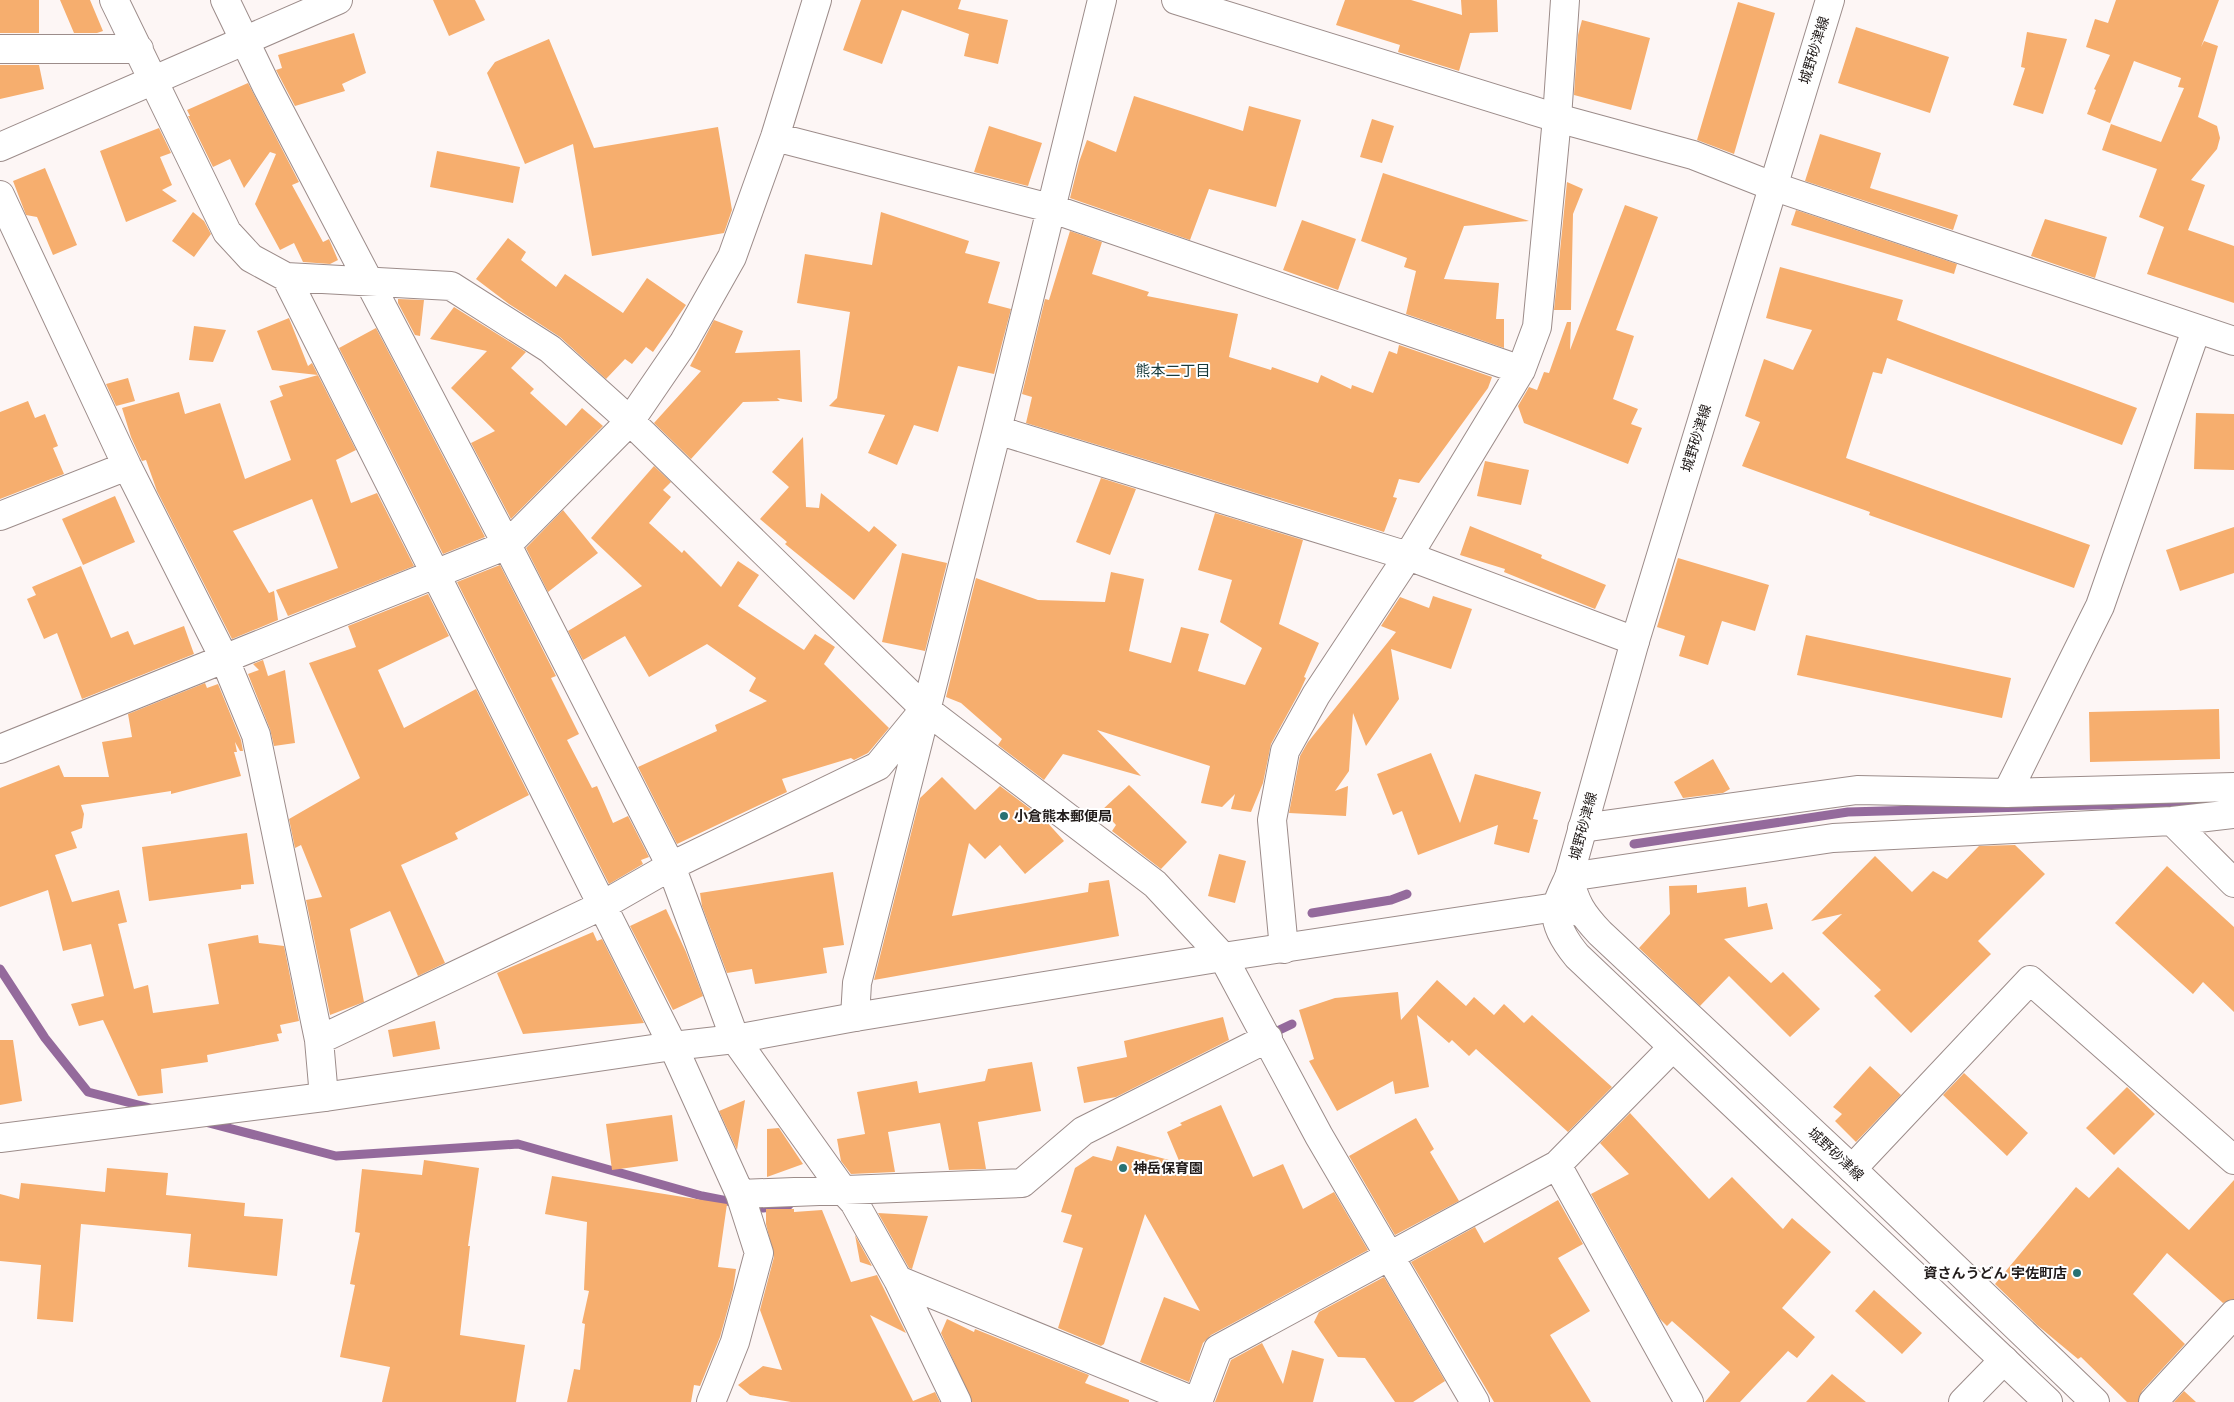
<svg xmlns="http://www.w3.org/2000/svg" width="2234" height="1402" font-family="Lato,'Noto Sans JP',sans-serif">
<rect width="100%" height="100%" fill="#fdf6f5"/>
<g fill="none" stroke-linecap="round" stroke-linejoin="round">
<path stroke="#946a9c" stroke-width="9" d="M 1634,844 L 1848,812 L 2199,802 L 2214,799
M 1312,913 L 1391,900 L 1407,894
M 0,969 L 45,1038 L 88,1092 L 154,1109
M 1269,1035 L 1292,1024
M 205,1122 L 336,1156 L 518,1144 L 702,1196 L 763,1208 L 789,1205"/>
</g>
<path fill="#f6ae6e" d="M 0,0 L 39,0 L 39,33 L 0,33 Z
M 60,0 L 90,0 L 103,31 L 97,33 L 74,33 Z
M 433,0 L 475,0 L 485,20 L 449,36 Z
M 861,0 L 961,0 L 958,9 L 1008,20 L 998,64 L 964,56 L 969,34 L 902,10 L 882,64 L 843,50 Z
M 1345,0 L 1411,0 L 1462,15 L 1461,0 L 1497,0 L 1498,32 L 1470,33 L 1459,71 L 1398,52 L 1400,45 L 1336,25 Z
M 2116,0 L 2219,0 L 2201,47 L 2204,41 L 2218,46 L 2198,117 L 2217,126 L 2220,138 L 2217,149 L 2191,180 L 2205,185 L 2188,230 L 2234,246 L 2234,303 L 2147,274 L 2164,227 L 2139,217 L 2157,169 L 2102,150 L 2111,124 L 2161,142 L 2184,88 L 2178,87 L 2181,78 L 2134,61 L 2110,123 L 2087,114 L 2096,90 L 2094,89 L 2110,55 L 2086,47 L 2095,19 L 2108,23 Z
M 1738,2 L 1775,13 L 1734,154 L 1697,140 Z
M 1582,20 L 1650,38 L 1631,110 L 1574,95 L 1578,35 Z
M 1856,27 L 1949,57 L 1930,113 L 1838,83 Z
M 2027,32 L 2067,39 L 2043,114 L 2013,105 L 2025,68 L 2021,67 Z
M 354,33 L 366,73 L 342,84 L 345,91 L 295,106 L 276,70 L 282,68 L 278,55 Z
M 549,39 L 594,148 L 718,127 L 732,210 L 724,233 L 592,256 L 573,144 L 525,164 L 487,73 L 495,62 Z
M 0,65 L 39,65 L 44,89 L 0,99 Z
M 248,83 L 299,182 L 292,185 L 323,242 L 329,239 L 338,260 L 330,264 L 303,262 L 294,243 L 280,250 L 255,204 L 276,154 L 270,152 L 244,188 L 230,159 L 213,167 L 188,116 L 190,116 L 187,110 Z
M 1134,96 L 1243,131 L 1249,106 L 1301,120 L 1276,207 L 1209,189 L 1190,240 L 1070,198 L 1079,162 L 1087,140 L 1116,152 Z
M 1372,119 L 1394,126 L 1382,163 L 1360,157 Z
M 989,126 L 1042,143 L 1028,186 L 974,172 Z
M 159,128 L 171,153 L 160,157 L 172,185 L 162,190 L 177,201 L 126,222 L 100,151 Z
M 1820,134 L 1881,153 L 1870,188 L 1958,215 L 1953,230 L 1805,181 Z
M 437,151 L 520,167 L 513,203 L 430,187 Z
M 45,168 L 77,245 L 53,255 L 37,217 L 26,215 L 13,181 Z
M 1383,173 L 1529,221 L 1464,226 L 1444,279 L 1499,283 L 1496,319 L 1504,319 L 1504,348 L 1406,314 L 1416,271 L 1404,267 L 1407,258 L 1361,241 Z
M 1567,182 L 1583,189 L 1573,214 L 1571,310 L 1554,310 Z
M 1625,205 L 1658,217 L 1616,330 L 1634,336 L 1613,399 L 1638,409 L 1631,424 L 1642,428 L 1628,464 L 1524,423 L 1518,406 L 1529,387 L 1537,390 L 1544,372 L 1549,373 L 1567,322 L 1571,322 L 1570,350 Z
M 1796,210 L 1957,264 L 1954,274 L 1791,225 Z
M 193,212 L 204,221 L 211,234 L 194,257 L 172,241 Z
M 881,212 L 969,241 L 965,253 L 1000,262 L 988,303 L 1011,309 L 994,374 L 958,366 L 938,432 L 914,425 L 897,465 L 868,453 L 885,415 L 829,406 L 837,398 L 850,312 L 797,303 L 805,254 L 872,265 Z
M 2045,219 L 2107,237 L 2095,278 L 2031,256 Z
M 1302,220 L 1356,239 L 1338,290 L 1283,270 Z
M 1070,231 L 1102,242 L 1092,274 L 1149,292 L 1147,296 L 1238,314 L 1229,357 L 1271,370 L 1272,367 L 1318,383 L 1321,375 L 1351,389 L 1352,385 L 1373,393 L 1389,351 L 1397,354 L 1399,345 L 1492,377 L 1488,388 L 1419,483 L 1399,479 L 1393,497 L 1397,498 L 1384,532 L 1026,423 L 1032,397 L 1022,394 L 1045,299 L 1049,300 Z
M 508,238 L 526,252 L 521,260 L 556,287 L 565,274 L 623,313 L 647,278 L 686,305 L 653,352 L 646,347 L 632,364 L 625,359 L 606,379 L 560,337 L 509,304 L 476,279 Z
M 1780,267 L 1903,300 L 1897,320 L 2137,408 L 2122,445 L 1887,358 L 1882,374 L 1873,372 L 1846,458 L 2090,545 L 2074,588 L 1869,515 L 1870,512 L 1742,466 L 1760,422 L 1745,416 L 1764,359 L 1793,370 L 1812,330 L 1766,318 Z
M 398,299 L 424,300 L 420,336 L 415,335 L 398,303 Z
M 454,307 L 526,352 L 511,368 L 534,389 L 530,393 L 566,426 L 582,408 L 603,426 L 511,519 L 471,443 L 495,431 L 451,388 L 487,351 L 430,339 Z
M 289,318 L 308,366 L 312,363 L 318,375 L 272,370 L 257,331 Z
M 714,320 L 743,331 L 735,353 L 800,350 L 802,402 L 777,398 L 780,401 L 743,402 L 691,459 L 654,423 L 701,371 L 690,366 Z
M 194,326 L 226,330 L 213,362 L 189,360 Z
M 376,328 L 485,537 L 443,554 L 339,348 Z
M 318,375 L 356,450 L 336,460 L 351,503 L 377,493 L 414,566 L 288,616 L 276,590 L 338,568 L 312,499 L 233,531 L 269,593 L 274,591 L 278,620 L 232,639 L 157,491 L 146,460 L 142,461 L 141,459 L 131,437 L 122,408 L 179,392 L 185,414 L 220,403 L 245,479 L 291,460 L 270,401 L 283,396 L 279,386 Z
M 128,378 L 135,401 L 116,406 L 106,384 Z
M 28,401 L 35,418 L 45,414 L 58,446 L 53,448 L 64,474 L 0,499 L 0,412 Z
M 2196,413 L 2234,414 L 2234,470 L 2194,469 Z
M 803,437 L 806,507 L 819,508 L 821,493 L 869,532 L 874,526 L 897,545 L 854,600 L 785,544 L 787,542 L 760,519 L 789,487 L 772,472 Z
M 1485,461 L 1529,470 L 1521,505 L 1477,496 Z
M 654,466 L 671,482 L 663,490 L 671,497 L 649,523 L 682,553 L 684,550 L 721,587 L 738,561 L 759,575 L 738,606 L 804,650 L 815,634 L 835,647 L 824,664 L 889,728 L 868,753 L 854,760 L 851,758 L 782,779 L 787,792 L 677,844 L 638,767 L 717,731 L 715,725 L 767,701 L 749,691 L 756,678 L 707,644 L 649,677 L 625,636 L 583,660 L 568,631 L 642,586 L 591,538 Z
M 1101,478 L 1136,489 L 1110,555 L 1076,542 Z
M 115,496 L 135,542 L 83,565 L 62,519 Z
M 563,510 L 598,553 L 548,592 L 526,548 Z
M 1215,513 L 1303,540 L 1279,624 L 1319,643 L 1304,677 L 1306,678 L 1300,691 L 1271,744 L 1263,783 L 1251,812 L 1231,809 L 1235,794 L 1222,807 L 1201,803 L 1210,766 L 1097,730 L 1141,776 L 1063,754 L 1044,780 L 998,745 L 1002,739 L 961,703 L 946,697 L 976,578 L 1038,600 L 1105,602 L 1111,572 L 1144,579 L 1129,651 L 1171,663 L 1181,627 L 1209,634 L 1198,671 L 1245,685 L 1262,648 L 1220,622 L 1232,580 L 1198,570 Z
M 1470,526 L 1542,555 L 1541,558 L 1606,585 L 1595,609 L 1504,572 L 1505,569 L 1460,555 Z
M 2234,527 L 2234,573 L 2180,591 L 2166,550 Z
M 902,553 L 947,563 L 925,651 L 882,642 Z
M 1678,558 L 1769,585 L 1755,631 L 1722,621 L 1708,665 L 1679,656 L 1685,636 L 1657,627 Z
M 500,565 L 556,676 L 551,678 L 579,734 L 567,740 L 592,788 L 597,786 L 613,823 L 628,816 L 649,857 L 641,860 L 643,864 L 609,884 L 457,582 Z
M 81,566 L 111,638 L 128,631 L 134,645 L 184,626 L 194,654 L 82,699 L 57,633 L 44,639 L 27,599 L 36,595 L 32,587 Z
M 428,594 L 449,636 L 378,670 L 404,728 L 476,689 L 529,795 L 455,833 L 458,839 L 401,865 L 445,963 L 418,976 L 390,911 L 350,929 L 364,1002 L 330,1015 L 306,900 L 322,897 L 301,845 L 295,848 L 289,819 L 360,778 L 309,663 L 356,647 L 348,626 Z
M 1433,596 L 1472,609 L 1451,669 L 1391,649 L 1399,699 L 1366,746 L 1353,713 L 1349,771 L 1335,791 L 1348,786 L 1346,816 L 1289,813 L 1300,756 L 1308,742 L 1396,632 L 1381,626 L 1400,597 L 1429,608 Z
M 1806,635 L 2011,678 L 2002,718 L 1797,675 Z
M 263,660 L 268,676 L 285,670 L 295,743 L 274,746 L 270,729 L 248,674 L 259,670 L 253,664 Z
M 205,683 L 207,688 L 218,684 L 241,740 L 243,751 L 240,751 L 235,742 L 237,752 L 234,752 L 241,776 L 171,794 L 171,791 L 81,805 L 84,814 L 82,828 L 71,832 L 77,848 L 55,855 L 72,902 L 119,890 L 127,922 L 118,924 L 134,989 L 148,985 L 153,1013 L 219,1004 L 208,944 L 258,935 L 259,943 L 284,946 L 299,1021 L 280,1025 L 282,1033 L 277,1034 L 279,1041 L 207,1055 L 208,1062 L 161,1069 L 163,1093 L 138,1096 L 103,1020 L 79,1026 L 71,1004 L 104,996 L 91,944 L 63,951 L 48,890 L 0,907 L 0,788 L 59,765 L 64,777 L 109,777 L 102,742 L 132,737 L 128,714 Z
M 2219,709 L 2220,759 L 2090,762 L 2089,712 Z
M 1431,753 L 1460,823 L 1475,774 L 1541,792 L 1533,819 L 1538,820 L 1529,853 L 1494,844 L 1498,825 L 1418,855 L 1402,811 L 1393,815 L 1377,774 Z
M 1713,759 L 1730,789 L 1723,793 L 1683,798 L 1674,782 Z
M 942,777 L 975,810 L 1000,786 L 1045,820 L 1064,841 L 1025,874 L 1000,845 L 985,859 L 969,843 L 952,916 L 1088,892 L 1089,883 L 1109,880 L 1119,936 L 874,980 L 920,798 Z
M 1129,785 L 1187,842 L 1161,869 L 1112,831 L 1116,825 L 1102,810 Z
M 247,833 L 254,884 L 241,885 L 241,889 L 149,901 L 142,847 Z
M 2015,845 L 2045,874 L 1978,941 L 1991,954 L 1911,1033 L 1874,996 L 1881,990 L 1822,933 L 1842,914 L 1811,921 L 1875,856 L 1912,892 L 1933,871 L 1947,879 L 1979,846 Z
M 1219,854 L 1246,861 L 1235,903 L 1208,896 Z
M 2167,866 L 2234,927 L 2234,1012 L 2203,982 L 2193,994 L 2115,923 Z
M 833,872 L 844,945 L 823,948 L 827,973 L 755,984 L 752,969 L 727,973 L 702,906 L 700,893 Z
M 1697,885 L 1697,893 L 1746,887 L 1748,907 L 1767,903 L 1773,929 L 1724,939 L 1771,983 L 1783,972 L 1820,1009 L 1790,1037 L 1729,976 L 1700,1006 L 1639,948 L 1670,914 L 1669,886 Z
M 666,909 L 686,952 L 703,996 L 673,1010 L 630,926 Z
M 593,932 L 597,941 L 602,939 L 644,1023 L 523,1034 L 497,973 Z
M 1437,980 L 1466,1006 L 1474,997 L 1494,1015 L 1504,1004 L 1524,1023 L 1532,1015 L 1612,1087 L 1568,1132 L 1476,1049 L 1469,1056 L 1452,1040 L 1449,1043 L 1417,1015 L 1429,1087 L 1395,1094 L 1393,1081 L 1337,1111 L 1309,1061 L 1314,1059 L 1299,1010 L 1335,998 L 1398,992 L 1401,1020 Z
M 1223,1017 L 1229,1040 L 1116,1097 L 1084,1103 L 1077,1067 L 1127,1057 L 1124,1041 Z
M 435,1021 L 440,1049 L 393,1057 L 388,1030 Z
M 0,1040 L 13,1040 L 22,1101 L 0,1105 Z
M 1032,1062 L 1041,1111 L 978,1122 L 986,1169 L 949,1170 L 940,1123 L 888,1132 L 895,1172 L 851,1174 L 841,1161 L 837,1139 L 865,1134 L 857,1092 L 917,1081 L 919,1093 L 985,1081 L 988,1069 Z
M 1870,1066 L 1901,1095 L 1856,1142 L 1835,1121 L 1842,1114 L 1833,1107 Z
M 1964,1073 L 2028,1133 L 2007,1156 L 1943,1095 Z
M 2127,1087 L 2155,1114 L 2114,1155 L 2086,1128 Z
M 745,1100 L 737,1150 L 719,1111 Z
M 1221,1105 L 1253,1177 L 1283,1164 L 1303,1209 L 1334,1192 L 1368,1250 L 1211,1335 L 1203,1343 L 1189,1382 L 1140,1362 L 1164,1297 L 1200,1311 L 1145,1214 L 1104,1344 L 1101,1346 L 1058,1328 L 1083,1248 L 1063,1242 L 1072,1215 L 1061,1212 L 1075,1168 L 1093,1156 L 1112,1161 L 1117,1146 L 1180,1163 L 1167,1132 L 1182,1125 L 1180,1123 Z
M 1630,1113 L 1709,1199 L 1732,1177 L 1783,1229 L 1792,1218 L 1831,1252 L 1782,1308 L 1815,1337 L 1797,1358 L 1788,1351 L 1740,1402 L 1705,1402 L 1730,1372 L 1672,1321 L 1667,1326 L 1660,1319 L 1591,1194 L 1629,1174 L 1600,1143 Z
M 672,1115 L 678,1161 L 612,1170 L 606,1124 Z
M 1416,1118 L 1434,1149 L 1430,1152 L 1459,1201 L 1395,1235 L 1349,1156 Z
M 779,1128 L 803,1164 L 767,1177 L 767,1129 Z
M 424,1160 L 479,1168 L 468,1246 L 470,1246 L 460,1335 L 525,1345 L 516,1402 L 382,1402 L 390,1367 L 340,1357 L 355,1285 L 350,1284 L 360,1233 L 355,1232 L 362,1169 L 422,1175 Z
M 2118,1167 L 2189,1230 L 2234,1180 L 2234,1299 L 2223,1303 L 2167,1253 L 2133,1294 L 2185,1344 L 2142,1391 L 2138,1402 L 2127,1402 L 2081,1357 L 2078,1359 L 2037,1325 L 1995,1284 L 2076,1187 L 2089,1198 Z
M 107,1168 L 168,1173 L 166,1195 L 245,1203 L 244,1216 L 283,1219 L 277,1276 L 188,1267 L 191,1234 L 81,1224 L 73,1322 L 37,1319 L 41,1265 L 0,1261 L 0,1194 L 19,1199 L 21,1183 L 105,1192 Z
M 552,1176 L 727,1204 L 718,1267 L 736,1269 L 733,1290 L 720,1337 L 700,1386 L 694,1385 L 691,1402 L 567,1402 L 574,1369 L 580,1370 L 585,1324 L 582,1323 L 589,1291 L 584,1290 L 587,1222 L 545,1214 Z
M 1558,1200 L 1583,1244 L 1558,1258 L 1590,1311 L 1550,1335 L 1591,1402 L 1494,1402 L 1411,1262 L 1475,1227 L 1484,1243 Z
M 766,1209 L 794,1209 L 794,1212 L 822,1210 L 851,1282 L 877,1275 L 906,1333 L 870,1315 L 913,1401 L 935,1392 L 940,1402 L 791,1402 L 750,1395 L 738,1385 L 763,1366 L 782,1370 L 760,1310 L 774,1257 L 766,1224 Z
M 878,1213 L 928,1216 L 912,1269 L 909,1268 Z
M 855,1235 L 872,1266 L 860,1262 Z
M 1384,1277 L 1445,1381 L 1413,1402 L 1395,1402 L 1365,1358 L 1338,1357 L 1314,1322 L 1319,1312 Z
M 1874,1290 L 1922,1333 L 1902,1354 L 1855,1311 Z
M 947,1319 L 974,1332 L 975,1329 L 1089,1375 L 1085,1383 L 1129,1400 L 1129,1402 L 972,1402 L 941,1333 Z
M 1262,1343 L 1283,1384 L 1292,1350 L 1324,1359 L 1313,1402 L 1215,1402 L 1231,1360 Z
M 1832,1374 L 1866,1402 L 1806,1402 Z
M 2184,1391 L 2196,1402 L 2174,1402 Z"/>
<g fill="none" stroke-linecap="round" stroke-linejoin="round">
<defs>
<path id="minor" d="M 114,0 L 227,232 L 251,258 L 286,277 L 451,286 L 550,349 L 630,421 L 925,709 L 1155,884 L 1223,957 L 1319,1136 L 1475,1402
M 225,0 L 266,85 L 507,545 L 671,866 L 735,1039 L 842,1189 L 854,1202 L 898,1280 L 957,1402
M 0,49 L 139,49
M 775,137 L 1050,208 L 1521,370
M 0,195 L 127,466 L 225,660 L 256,735 L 319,1040 L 324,1097
M 286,277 L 673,1046 L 740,1194 L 759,1253 L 735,1342 L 711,1402
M 997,430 L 1408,556 L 1635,641
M 0,516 L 127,466
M 0,749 L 507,545 L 630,421 L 684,342 L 732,257 L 775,137 L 817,0
M 2007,793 L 2100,606 L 2196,330
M 2172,821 L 2234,883
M 1582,828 L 1857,790 L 2007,793 L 2234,787
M 1569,877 L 1833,838 L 2172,821 L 2234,814
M 1284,949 L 1272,820 L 1285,751 L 1316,695 L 1408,556 L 1521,370 L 1537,327 L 1557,118 L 1565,0
M 855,1017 L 857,983 L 997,430 L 1102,0
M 319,1040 L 603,905 L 671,866 L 878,766 L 919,716
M 1557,1165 L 1689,1402
M 1852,1169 L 2030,980 L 2234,1160
M 740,1194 L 1022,1183 L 1083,1131 L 1268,1038
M 898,1280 L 1196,1402
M 1198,1402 L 1218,1349 L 1557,1165 L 1673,1047
M 1963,1402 L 2004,1360
M 2153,1402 L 2234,1314"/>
<path id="tertiary" d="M 1176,0 L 1557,118 L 1693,155 L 1772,186 L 2234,341
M 0,147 L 338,0
M 0,1138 L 324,1097 L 673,1046 L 735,1039 L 855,1017 L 1223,957 L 1556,907 L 1580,912"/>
<path id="secondary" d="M 1830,0 L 1635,641 L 1569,877 C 1565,886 1559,897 1557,906 C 1553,924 1567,944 1577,956 L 2048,1402
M 1569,877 C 1575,903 1582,914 1600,933 L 1852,1169 L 2095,1402"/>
</defs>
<use href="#minor" stroke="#9c8c8a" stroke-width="30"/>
<use href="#tertiary" stroke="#9c8c8a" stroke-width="30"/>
<use href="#secondary" stroke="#9c8c8a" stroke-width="30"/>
<use href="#minor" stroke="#fff" stroke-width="28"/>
<use href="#tertiary" stroke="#fff" stroke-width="28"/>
<use href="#secondary" stroke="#fff" stroke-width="28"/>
</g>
<g fill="#287274" stroke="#fff" stroke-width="2">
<circle cx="1004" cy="816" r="5"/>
<circle cx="1123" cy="1168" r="5"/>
<circle cx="2077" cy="1273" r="5"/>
</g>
<g text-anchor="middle" stroke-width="4" stroke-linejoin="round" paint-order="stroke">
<g font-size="14" fill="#221c1b" stroke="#fff">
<text transform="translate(1814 50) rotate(-73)" y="5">城野砂津線</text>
<text transform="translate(1696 438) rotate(-73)" y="5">城野砂津線</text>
<text transform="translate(1583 826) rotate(-75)" y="5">城野砂津線</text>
<text transform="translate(1836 1154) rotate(43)" y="5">城野砂津線</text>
</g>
<g font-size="14" font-weight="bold" fill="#221c1b" stroke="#fff" text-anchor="start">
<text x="1014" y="821">小倉熊本郵便局</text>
<text x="1133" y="1173">神岳保育園</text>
<text x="2067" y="1278" text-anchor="end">資さんうどん 宇佐町店</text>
</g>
<g font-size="15" fill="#193b3c" stroke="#fff">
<text x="1173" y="376">熊本二丁目</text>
</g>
</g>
</svg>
